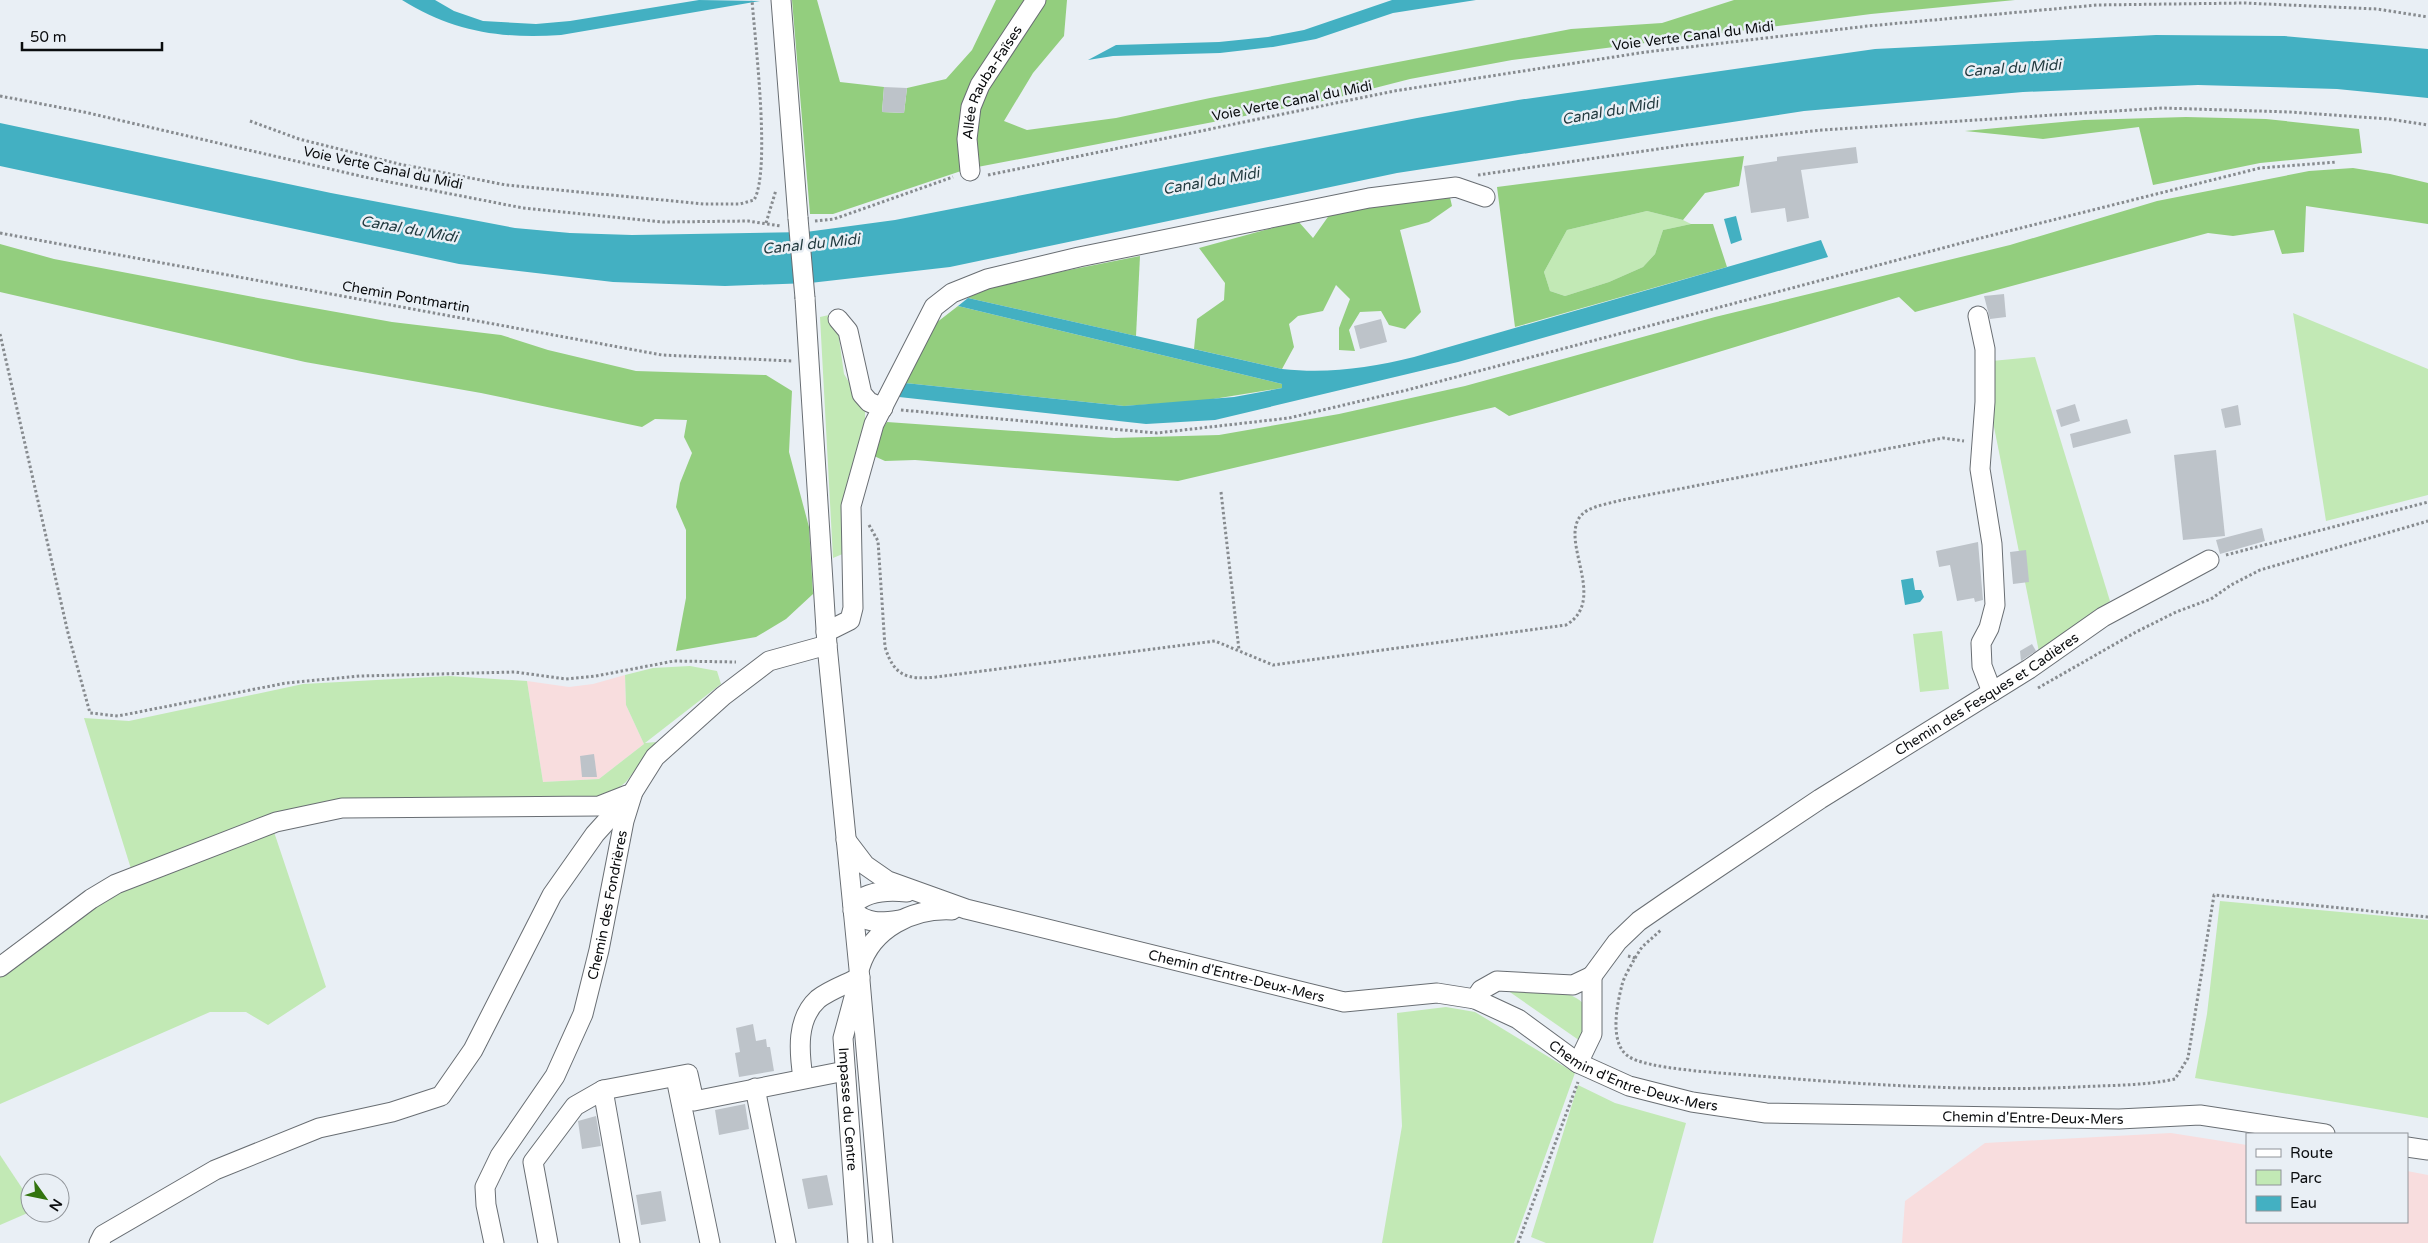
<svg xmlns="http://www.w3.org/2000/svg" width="2428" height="1243" font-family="'Varela Round',sans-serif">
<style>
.industrial{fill:#f8ddde}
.green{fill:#c2e9b5}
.forest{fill:#93ce7e}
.water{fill:#43b0c2}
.building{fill:#bdc3c9}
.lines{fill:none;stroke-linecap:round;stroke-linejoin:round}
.minor-casing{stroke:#696e73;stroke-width:21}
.path{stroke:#878b8f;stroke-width:3;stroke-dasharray:2.5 2.5;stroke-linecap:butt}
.minor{stroke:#fff;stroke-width:19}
.minor-bridge-casing{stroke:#696e73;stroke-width:21;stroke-linecap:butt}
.minor-bridge{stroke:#fff;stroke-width:19}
.labels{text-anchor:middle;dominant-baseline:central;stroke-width:5;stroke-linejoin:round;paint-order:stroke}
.street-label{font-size:14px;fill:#0a0c0e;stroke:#e9eff5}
.water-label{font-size:15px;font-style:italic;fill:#233b40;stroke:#e9eff5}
</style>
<rect width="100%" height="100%" fill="#e9eff5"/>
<g class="industrial">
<path d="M625,675L626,705L644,744L599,779L543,782L527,681L569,687L593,684Z"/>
<path d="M2171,1133L2247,1145V1222H2407V1171L2428,1175V1243H1902L1905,1201L1985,1143Z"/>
</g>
<g class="green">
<path d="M1647,211L1683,220L1691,224L1663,230L1655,254L1643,267L1609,282L1565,296L1550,291L1544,272L1567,230Z"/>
<path d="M2293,313L2428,369V495L2326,521Z"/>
<path d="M829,315L838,331L844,374L865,408V431L845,553L833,558L820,317Z"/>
<path d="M2035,357L2110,601L2039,652L1981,362Z"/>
<path d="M1942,631L1949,689L1920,692L1913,634Z"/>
<path d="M690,666L717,671L721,684L645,743L656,742L626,782L607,797L388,800L132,872L84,718L129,721L303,684L449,676L527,681L543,782L599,779L644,744L626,705L625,675L653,668Z"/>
<path d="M273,829L326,987L268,1025L246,1012H210L0,1104V974L90,908L135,883Z"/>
<path d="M2220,901L2428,920V1118L2195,1078L2207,1014Z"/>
<path d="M1504,988C1529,990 1567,985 1585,1005L1583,1043Z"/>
<path d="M1446,1007L1475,1012L1575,1073L1514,1243H1382L1402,1126L1397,1013Z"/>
<path d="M1578,1085L1615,1103L1686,1123L1653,1243H1546L1531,1237Z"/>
<path d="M0,1155L30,1200V1212L0,1225Z"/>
</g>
<g class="forest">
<path d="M792,0H817L840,82L884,87L882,112L904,113L907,88L946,79L972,50L996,0H1067L1064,36L1033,73L1004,121L1027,130L1116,118L1210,98L1571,29L1662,23L1734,0H2015L1871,14L1512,60L1410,79L1328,100L967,169L833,214H810Z"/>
<path d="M2186,117L2266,119L2359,129L2362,153L2260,163L2153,185L2139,127L2043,139L1965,131L2084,120Z"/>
<path d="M1744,156L1739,186L1705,193L1683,220L1647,211L1567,230L1544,272L1550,291L1565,296L1609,282L1643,267L1655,254L1663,230L1691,224H1713L1727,267L1515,327L1497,187Z"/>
<path d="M2353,168L2390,174L2428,183V224L2306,206L2304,252L2282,254L2274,230L2233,236L2208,233L1915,312L1899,297L1509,416L1495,407L1178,481L915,460L885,461L874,456L873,442L887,422L1114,438L1219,435L1339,414L1465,386L1715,317L2010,245L2157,201L2309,171Z"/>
<path d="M1449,193L1452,206L1429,222L1400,230L1421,312L1405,329L1389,325L1381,311L1360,312L1349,330L1355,351L1339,350V328L1350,299L1336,285L1323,311L1298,316L1289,324L1294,347L1282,369L1194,349L1197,319L1224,300L1225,283L1199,248L1298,221L1313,238L1330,214Z"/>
<path d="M0,244L54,259L258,298L392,322L501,335L548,350L636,371L766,375L792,391L789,452L809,527L813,594L786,619L756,637L676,651L686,598V530L676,507L680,483L692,453L684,437L687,420L655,419L642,427L481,393L305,362L0,292Z"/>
<path d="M1140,256L1136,336L968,298L988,286Z"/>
<path d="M958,306L1282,384V388L1201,401L1124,406L905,383L936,323Z"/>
</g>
<g class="water">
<path d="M402,0H435L454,11L483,21L536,24L570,21L699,0L760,1L561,35C502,39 453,32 402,0Z"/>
<path d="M1392,0H1476L1393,13L1316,39L1273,47L1220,53L1113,56L1088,60L1116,45L1219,42L1268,37L1304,30Z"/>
<path d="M2156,35L2284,36L2428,49V98L2337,89L2198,85L2023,92L1804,111L1397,173L950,267L810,283L725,286L613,282L459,264L0,166V123L331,193L515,228L570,233L632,235L806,232L895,220L1417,118L1518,100L1875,49Z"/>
<path d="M1736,216L1742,240L1731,244L1724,219Z"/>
<path d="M1821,240L1828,257L1458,362L1215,420L1146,424L899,397L905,383L1124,406L1234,397L1282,388V384L958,306L968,298L1282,369C1328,374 1369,368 1414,357Z"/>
<path d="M1913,578L1915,590H1921L1924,597L1920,602L1905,605L1901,580Z"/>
</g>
<g class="building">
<path d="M884,87L907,88L904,113L882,112Z"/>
<path d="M1856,147L1858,163L1801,170L1809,218L1787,222L1785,208L1751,213L1744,166L1777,161V157Z"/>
<path d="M2004,294L2006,317L1990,319L1984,296Z"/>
<path d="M1381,319L1387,342L1360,349L1354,326Z"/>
<path d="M2075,404L2080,421L2061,427L2056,410Z"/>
<path d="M2238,405L2241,425L2225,428L2221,409Z"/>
<path d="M2127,419L2131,433L2073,448L2070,434Z"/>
<path d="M2216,450L2225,536L2183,540L2174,455Z"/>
<path d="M2262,528L2265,541L2220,554L2216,540Z"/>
<path d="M1978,542L1983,600L1975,602L1974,598L1957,601L1950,565L1939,567L1936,551Z"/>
<path d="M2026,550L2029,582L2013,584L2010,552Z"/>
<path d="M2032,644L2036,651L2021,661L2020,651Z"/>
<path d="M594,754L597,777H582L580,756Z"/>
<path d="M753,1024L756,1041L766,1039L767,1047H770L774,1071L739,1077L735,1053L740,1052L736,1028Z"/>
<path d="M745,1104L749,1129L719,1135L715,1110Z"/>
<path d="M596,1116L601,1146L582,1149L578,1121Z"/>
<path d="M827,1175L833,1205L808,1209L802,1179Z"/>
<path d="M661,1191L666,1221L641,1225L636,1195Z"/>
</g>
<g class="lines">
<defs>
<g id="minor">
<path d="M781,0L798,218"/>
<path id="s1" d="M970,171L967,139L971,107L980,85L1036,0"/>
<path d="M805,298L827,645L859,969L883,1243"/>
<path d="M1978,316L1985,349V402L1980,469L1992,544L1995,605L1989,628L1981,643L1982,666L1992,692"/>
<path d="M838,319L848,331L862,394L869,402L883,408"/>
<path d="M826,632L850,620L853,608L851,506L874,424L934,307L952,293L987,279L1079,257L1369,198L1456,187L1485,197"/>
<path id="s2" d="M846,840L865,865L888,881L966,909L1344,1002L1437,993L1475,999L1518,1019L1578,1063L1629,1086L1692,1102L1766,1113L2119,1119L2200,1115L2325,1134"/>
<path d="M853,905C866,891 889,890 907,892"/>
<path d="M853,911C867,924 881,923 899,920"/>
<path d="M0,967L91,899L116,884L276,822L342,808L599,806L627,795"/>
<path d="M860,967C872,928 913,908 952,910"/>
<path id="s3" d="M1592,976L1617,942L1639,921L1668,901L1820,799L2029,669L2103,617L2209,560"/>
<path id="s4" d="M856,990L843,1038L858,1243"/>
<path d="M1475,999L1481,990L1497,981L1573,985L1592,976V1034L1578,1063"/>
<path d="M803,1078C799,1051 796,1019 818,999C829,990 847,984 860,977"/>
<path d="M677,1083L710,1243"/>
<path d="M755,1088L786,1243"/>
<path d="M603,1090L630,1243"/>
<path d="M2407,1147L2428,1150"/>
<path d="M99,1243L103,1235L215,1170L319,1128L392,1112L441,1096L473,1050L552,895L595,834L633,792"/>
<path id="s5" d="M494,1243L486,1205L485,1187L500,1156L555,1076L583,1014L599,950L624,821L633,792L655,757L723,696L769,661L827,645"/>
<path d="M548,1243L533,1162L575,1106L603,1090L688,1074L694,1101L845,1071"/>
</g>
</defs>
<use href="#minor" class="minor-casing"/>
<g class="path">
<path d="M0,96L84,112L369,178L523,208L663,222L748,221L781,226"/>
<path d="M250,121L299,139L399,164L506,185L704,204H740L754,200C771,171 755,40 752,0"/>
<path d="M988,175L1394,91L1646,52L1868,26L2097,5L2244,3L2377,9L2428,17"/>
<path d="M1478,175L1686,145L1822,130L2162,108L2290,112L2389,119L2428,125"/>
<path d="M815,221L834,219L953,177"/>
<path d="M766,223L776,190"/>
<path d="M0,233L662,355L792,361"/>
<path d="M0,334L68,633L90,713L118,716L286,683L360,676L515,672L566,679L596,676L674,661L736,662"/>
<path d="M901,410L1157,433L1289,418L1407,390L1973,240L2260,168L2337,162"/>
<path d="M1221,492L1239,650"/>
<path d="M869,525L878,541L885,647C894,676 907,680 936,677L1215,641L1273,665L1566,625C1612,598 1550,531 1588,510C1598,505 1611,503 1622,500L1943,438L1964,441"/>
<path d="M2226,555L2428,502"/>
<path d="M2038,688L2136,632L2176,612L2211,599L2231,585L2260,570L2428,521"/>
<path d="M1628,956L1635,958C1631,966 1624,976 1622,985C1617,1004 1609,1043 1628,1056C1645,1069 1722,1073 1746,1075C1856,1084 1968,1092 2078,1087C2110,1085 2143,1086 2175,1079L2188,1058L2214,895L2428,917"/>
<path d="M1635,958L1642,947L1661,930"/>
<path d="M1518,1243L1578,1082"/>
</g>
<use href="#minor" class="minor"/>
<defs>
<path id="minor-bridge" d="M798,218L805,298"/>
</defs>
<use href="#minor-bridge" class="minor-bridge-casing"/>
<use href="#minor-bridge" class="minor-bridge"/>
</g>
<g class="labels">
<g class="street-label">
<text transform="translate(1693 36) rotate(-7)">Voie Verte Canal du Midi</text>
<text stroke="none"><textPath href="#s1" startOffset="95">Allée Rauba-Faïses</textPath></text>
<text transform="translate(1292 101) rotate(-11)">Voie Verte Canal du Midi</text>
<text transform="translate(383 168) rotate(12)">Voie Verte Canal du Midi</text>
<text transform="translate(406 297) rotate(10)">Chemin Pontmartin</text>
<text stroke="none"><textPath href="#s3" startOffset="488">Chemin des Fesques et Cadières</textPath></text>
<text stroke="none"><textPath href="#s5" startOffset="368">Chemin des Fondrières</textPath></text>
<text stroke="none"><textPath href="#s2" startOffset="421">Chemin d'Entre-Deux-Mers</textPath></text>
<text stroke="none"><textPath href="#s2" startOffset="842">Chemin d'Entre-Deux-Mers</textPath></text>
<text stroke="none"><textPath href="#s4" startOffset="121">Impasse du Centre</textPath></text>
<text stroke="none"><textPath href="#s2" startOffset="1248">Chemin d'Entre-Deux-Mers</textPath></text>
</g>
<g class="water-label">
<text transform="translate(2012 68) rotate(-4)">Canal du Midi</text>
<text transform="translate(1610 111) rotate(-10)">Canal du Midi</text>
<text transform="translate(1211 181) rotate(-10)">Canal du Midi</text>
<text transform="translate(409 229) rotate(10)">Canal du Midi</text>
<text transform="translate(811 244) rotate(-6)">Canal du Midi</text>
</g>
</g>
<rect x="2246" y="1133" width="162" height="90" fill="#e9eff5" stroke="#909499"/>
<rect x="2256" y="1149" width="25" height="8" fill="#ffffff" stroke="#909499"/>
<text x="2290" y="1158" font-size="15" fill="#0a0c0e">Route</text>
<rect x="2256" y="1170" width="25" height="15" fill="#c2e9b5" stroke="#909499"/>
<text x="2290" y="1183" font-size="15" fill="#0a0c0e">Parc</text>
<rect x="2256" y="1196" width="25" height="15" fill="#43b0c2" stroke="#909499"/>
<text x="2290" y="1208" font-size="15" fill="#0a0c0e">Eau</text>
<g transform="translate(45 1198) rotate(123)"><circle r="24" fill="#e9eff5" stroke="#909499"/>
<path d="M0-4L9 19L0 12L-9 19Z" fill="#33740f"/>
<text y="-8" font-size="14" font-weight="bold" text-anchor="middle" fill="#0a0c0e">N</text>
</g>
<path d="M22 42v8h140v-8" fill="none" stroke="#0a0c0e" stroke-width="2.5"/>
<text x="30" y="42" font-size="15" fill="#0a0c0e" stroke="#e9eff5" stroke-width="4" paint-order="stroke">50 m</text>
</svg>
